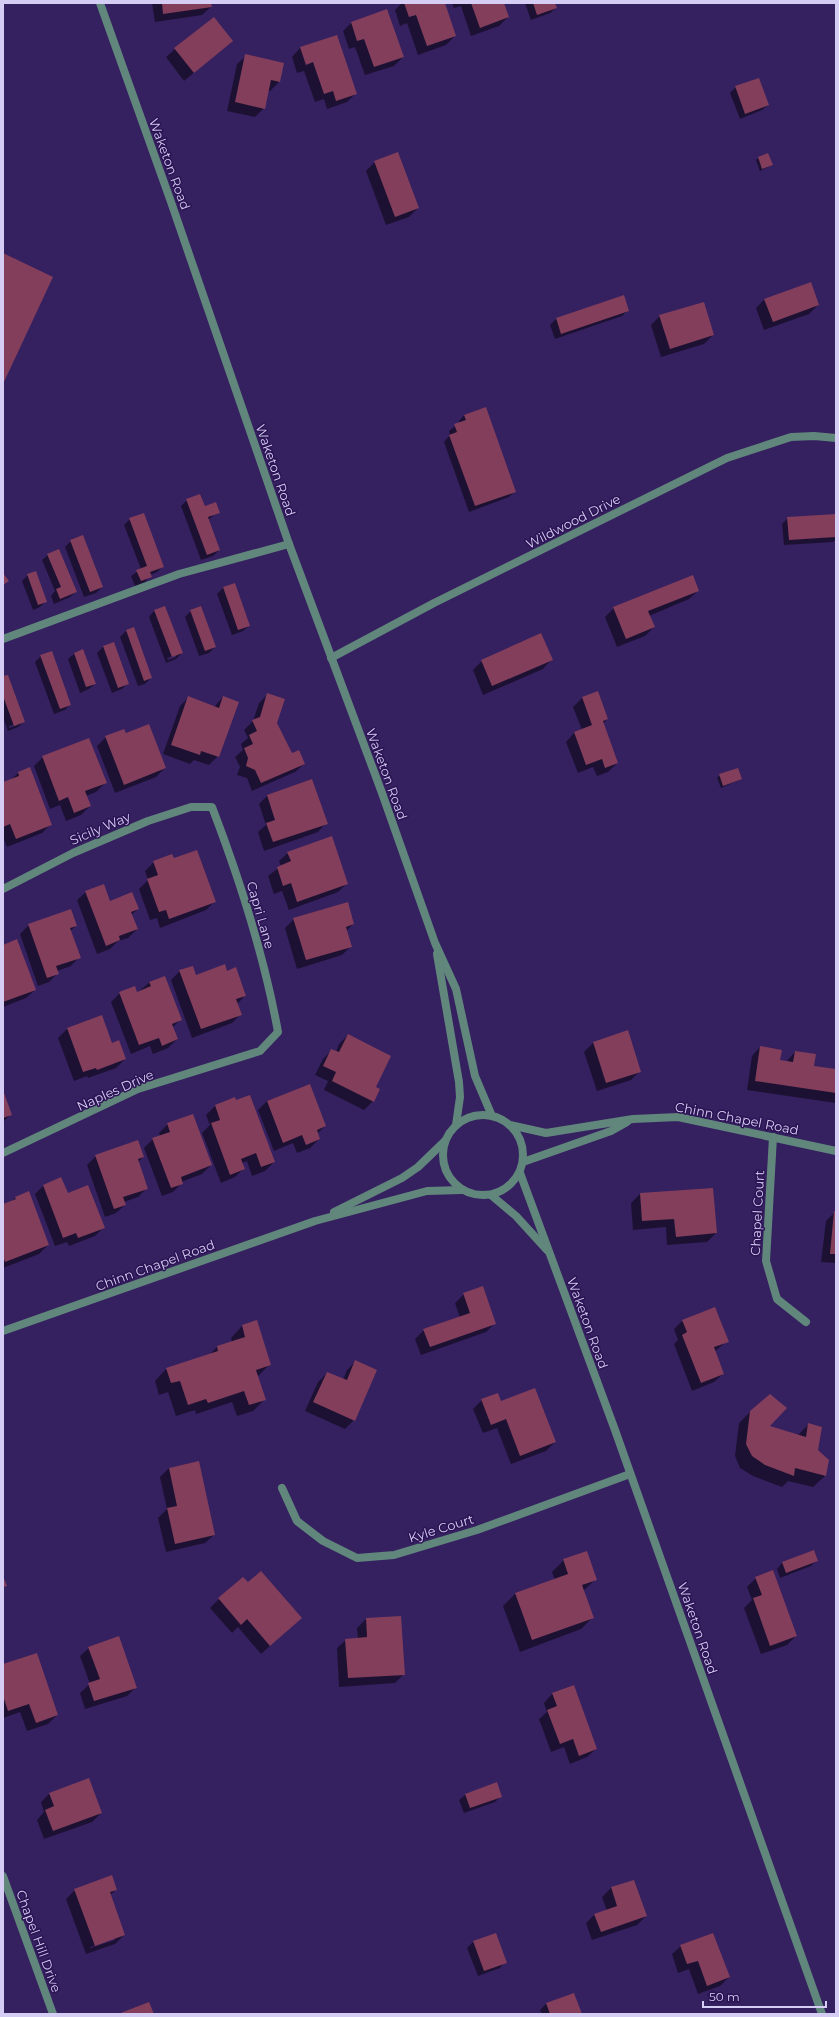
<svg xmlns="http://www.w3.org/2000/svg" width="839" height="2017" font-family="Montserrat,sans-serif">
<style>
.shadow{fill:#0007;fill-rule:evenodd}
.building{fill:#823e5b}
.lines{fill:none;stroke-linecap:round;stroke-linejoin:round}
.minor{stroke:#61867c;stroke-width:8}
.tertiary{stroke:#61867c;stroke-width:8}
.labels{text-anchor:middle;dominant-baseline:central;stroke-width:3;stroke-linejoin:round;paint-order:stroke}
.street-label{font-size:13px;fill:#d5cdf4;stroke:#2c1454}
</style>
<rect width="100%" height="100%" fill="#352060"/>
<g class="shadow">
<path d="M152,3H210L211,7L202,15L155,22Z"/>
<path d="M402,3H444L455,36L446,45L418,55L407,23L400,26L395,10Z"/>
<path d="M452,3H503L508,17L499,26L471,36L461,6L454,8Z"/>
<path d="M525,3H556L555,4L556,8L550,13L531,20Z"/>
<path d="M351,23L403,57L394,66L365,75L355,47L349,49L343,31Z"/>
<path d="M232,41L184,81L166,57L175,49Z"/>
<path d="M300,48L356,93L347,102L327,109L324,99L315,102L304,71L297,73L292,57Z"/>
<path d="M246,56L283,64L279,82L270,91L268,90L264,108L255,117L227,111L237,64Z"/>
<path d="M736,87L768,105L762,110L740,119L730,93Z"/>
<path d="M758,158L772,165L760,171L756,160Z"/>
<path d="M375,162L418,208L409,217L386,225L366,171Z"/>
<path d="M623,296L628,310L622,316L555,339L550,325L556,319Z"/>
<path d="M765,299L818,305L809,314L764,330L756,308Z"/>
<path d="M660,316L713,335L704,344L661,357L651,325Z"/>
<path d="M464,415L515,491L509,497L469,512L444,442L450,435L449,431L459,423V421Z"/>
<path d="M187,500L218,512L208,520L219,550L213,556L201,560L181,506Z"/>
<path d="M836,515V539L833,542L784,545L782,524L788,518Z"/>
<path d="M130,519L163,566L157,572L150,575L145,582L135,586L131,576L141,569L124,525Z"/>
<path d="M71,541L102,587L96,593L84,597L65,547Z"/>
<path d="M48,555L76,592L70,597L54,604L51,596L55,591L42,560Z"/>
<path d="M28,575L46,601L40,607L33,610L22,581Z"/>
<path d="M234,584L249,626L243,631L232,635L217,594L223,588Z"/>
<path d="M698,591L689,599L649,616L654,627L645,636L617,647L605,617L614,608Z"/>
<path d="M164,607L182,653L176,659L166,663L149,617L154,611ZM176,655V657L168,660L167,658Z"/>
<path d="M191,611L215,647L209,653L199,656L185,617Z"/>
<path d="M133,629L151,678L145,684L138,686L120,637L126,631Z"/>
<path d="M113,643L128,683L122,689L112,693L97,653L103,647Z"/>
<path d="M83,650L95,684L89,689L80,693L68,659L74,654Z"/>
<path d="M41,656L70,704L65,710L54,714L35,662Z"/>
<path d="M551,660L543,669L483,695L473,670L482,661Z"/>
<path d="M3,677L24,721L18,727L8,731L3,717ZM18,723V725L9,728V726Z"/>
<path d="M597,692L607,719L603,724L617,763L608,772L597,776L593,767L578,773L566,742L574,733L582,730L573,707L582,698Z"/>
<path d="M268,694L276,723L292,754L304,764L295,772L252,791L247,778L237,775L240,767L235,757L243,750L241,744L248,738L244,730L253,721L259,703Z"/>
<path d="M223,697L218,756L209,765L194,760L190,764L163,754L180,706L188,698L214,707Z"/>
<path d="M125,734L165,768L156,777L115,793L97,746L106,737Z"/>
<path d="M43,757L105,783L96,792L86,796L90,806L81,815L66,821L60,805L50,809L34,766Z"/>
<path d="M30,769L51,824L42,833L7,847L3,837V783L11,780L18,773Z"/>
<path d="M720,775L741,779L721,788L717,778Z"/>
<path d="M267,796L326,823L318,832L264,851L258,832L266,825L259,804Z"/>
<path d="M288,853L347,883L338,892L289,910L282,891L274,894L268,876L281,866L279,861Z"/>
<path d="M173,860L215,901L206,910L160,928L157,918L150,920L139,889L148,880L145,871L154,862Z"/>
<path d="M86,892L109,902L138,909L131,915L137,929L128,938L118,941L110,949L97,954L77,900Z"/>
<path d="M294,919L353,924L346,931L351,946L342,955L297,969L285,928Z"/>
<path d="M29,925L76,926L70,931L79,957L71,966L57,971L58,973L49,982L38,986L20,934Z"/>
<path d="M3,946L35,990L26,998L3,1007Z"/>
<path d="M180,971L195,976L227,972L245,996L237,1004L241,1014L232,1023L192,1038L171,980Z"/>
<path d="M150,982L180,1020L172,1028L177,1039L168,1048L153,1054L150,1046L131,1054L111,1002L120,993H137Z"/>
<path d="M101,1017L111,1044L125,1059L116,1068L88,1078L87,1076L74,1081L58,1038L67,1029Z"/>
<path d="M627,1032L640,1071L631,1080L597,1091L584,1052L593,1043Z"/>
<path d="M348,1035L374,1088L373,1101L364,1110L324,1090L328,1081L315,1075L323,1059L332,1050L336,1052L339,1044Z"/>
<path d="M760,1047L779,1061L786,1062L795,1052L813,1067L836,1070V1103L747,1090L752,1056Z"/>
<path d="M309,1085L325,1126L317,1134L319,1139L310,1148L297,1153L293,1143L274,1151L258,1110L267,1101Z"/>
<path d="M3,1092L11,1114L3,1122Z"/>
<path d="M234,1099L274,1162L265,1171L252,1176L247,1161L242,1163L244,1168L235,1177L221,1183L202,1133L210,1125L206,1115L215,1106Z"/>
<path d="M168,1124L211,1165L202,1174L181,1182L182,1183L173,1192L162,1196L144,1148L153,1139L160,1136L159,1133Z"/>
<path d="M96,1156L143,1157L138,1162L147,1188L138,1197L124,1202L125,1205L116,1213L105,1217L87,1165Z"/>
<path d="M43,1186L67,1194L104,1227L95,1236L69,1246L67,1242L55,1246L35,1194Z"/>
<path d="M712,1189L716,1233L707,1242L667,1245L666,1227L633,1230L631,1203L640,1194Z"/>
<path d="M15,1198L48,1245L39,1254L3,1268V1205L11,1202Z"/>
<path d="M835,1212L836,1263L821,1262L826,1221Z"/>
<path d="M464,1294L495,1323L486,1332L421,1355L415,1339L424,1330L460,1318L455,1303Z"/>
<path d="M683,1320L727,1341L714,1352L723,1374L714,1382L692,1391L674,1344L678,1340L674,1329Z"/>
<path d="M242,1326L270,1364L257,1377L265,1399L253,1411L237,1416L232,1402L196,1414L195,1410L176,1416L168,1392L159,1395L155,1381L166,1369L209,1355L217,1347L232,1342L231,1338Z"/>
<path d="M356,1361L354,1420L345,1429L305,1411L318,1382L327,1373L343,1380L347,1370Z"/>
<path d="M482,1400L555,1442L546,1451L511,1464L497,1428L483,1433L473,1409Z"/>
<path d="M751,1411L768,1427L798,1435L809,1424L825,1476L813,1487L788,1481L782,1487L753,1476L740,1468L735,1456L739,1423Z"/>
<path d="M169,1468L214,1535L205,1543L166,1552L158,1518L167,1509L160,1477Z"/>
<path d="M564,1560L596,1579L583,1591L593,1617L581,1629L520,1652L503,1606L515,1594L555,1580L552,1572Z"/>
<path d="M817,1560L811,1566L780,1578L777,1569L782,1563Z"/>
<path d="M756,1578L796,1636L787,1645L761,1654L744,1608L752,1600L747,1587Z"/>
<path d="M219,1599L292,1626L261,1654L238,1627L232,1633L210,1608Z"/>
<path d="M366,1619L404,1674L395,1683L339,1687L337,1648L346,1640L358,1639L357,1628Z"/>
<path d="M89,1648L136,1687L127,1696L85,1709L80,1693L90,1684L80,1656Z"/>
<path d="M3,1665L57,1715L48,1724L27,1731L20,1712L3,1718Z"/>
<path d="M574,1686L596,1749L587,1757L570,1764L564,1747L551,1752L539,1719L547,1712L544,1703L552,1694Z"/>
<path d="M50,1793L101,1813L92,1822L44,1839L37,1820L44,1812L41,1802Z"/>
<path d="M465,1795L501,1796L495,1802L464,1813L459,1800Z"/>
<path d="M634,1881L646,1916L637,1925L592,1940L586,1923L595,1914L607,1911L602,1897L611,1888Z"/>
<path d="M75,1890H116L110,1895L124,1935L115,1944L86,1954L66,1899ZM115,1938V1940L90,1948V1947Z"/>
<path d="M495,1934L505,1962L500,1968L478,1976L467,1948L473,1942Z"/>
<path d="M681,1946L729,1977L720,1986L698,1994L689,1969L678,1973L672,1954Z"/>
<path d="M574,1994L581,2014H542L540,2010L546,2004Z"/>
</g>
<g class="building">
<path d="M162,3H211L212,7L163,14Z"/>
<path d="M404,3H445L456,36L427,46L416,15L409,17Z"/>
<path d="M471,3H504L509,17L480,28Z"/>
<path d="M533,3H555L557,8L537,15Z"/>
<path d="M387,9L404,57L374,67L364,39L357,41L351,22Z"/>
<path d="M214,17L233,41L194,73L174,48Z"/>
<path d="M337,35L357,94L336,101L333,91L324,94L313,62L306,65L300,47Z"/>
<path d="M245,54L284,63L280,82L271,80L265,109L235,102Z"/>
<path d="M759,78L769,105L745,114L735,86Z"/>
<path d="M398,152L419,208L395,217L374,161Z"/>
<path d="M768,153L773,165L762,169L758,157Z"/>
<path d="M3,253L53,277L3,384Z"/>
<path d="M811,282L819,305L773,322L764,299Z"/>
<path d="M624,295L629,311L561,334L556,318Z"/>
<path d="M704,302L714,335L670,349L659,315Z"/>
<path d="M486,407L516,492L475,506L449,435L457,432L454,424L466,420L464,415Z"/>
<path d="M200,494L205,506L216,502L220,513L208,517L220,550L207,555L186,499Z"/>
<path d="M144,513L164,567L150,572L152,577L141,581L136,570L147,566L129,518Z"/>
<path d="M836,514V537L789,540L787,517Z"/>
<path d="M83,535L103,587L90,592L70,540Z"/>
<path d="M59,549L77,592L60,599L56,589L61,587L47,554Z"/>
<path d="M36,571L47,602L38,605L27,574Z"/>
<path d="M3,573L9,581L3,585Z"/>
<path d="M693,575L699,591L648,611L655,627L626,639L613,607Z"/>
<path d="M235,583L250,626L238,630L223,587Z"/>
<path d="M165,606L183,653L172,657L154,610Z"/>
<path d="M201,606L216,647L205,651L190,610Z"/>
<path d="M134,627L152,678L144,681L126,630Z"/>
<path d="M541,633L553,660L492,686L481,660Z"/>
<path d="M114,642L129,684L118,688L103,646Z"/>
<path d="M83,649L96,684L86,687L74,653Z"/>
<path d="M52,651L71,705L60,709L40,655Z"/>
<path d="M8,675L25,722L14,726L3,696V676Z"/>
<path d="M598,691L608,719L603,721L618,763L605,768L602,759L586,765L574,732L592,725L582,697Z"/>
<path d="M267,693L285,699L277,723L292,753L299,750L305,764L261,783L255,770L246,766L248,758L244,748L253,744L249,735L257,731L252,720L260,717Z"/>
<path d="M188,696L219,708L223,696L239,702L219,757L201,751L200,755L171,745Z"/>
<path d="M149,724L166,768L124,785L105,736L124,729L126,733Z"/>
<path d="M89,738L107,783L85,791L91,806L74,813L68,797L59,801L42,756Z"/>
<path d="M30,767L52,825L16,839L10,824L3,827V782L19,776L18,772Z"/>
<path d="M738,768L742,779L723,786L719,774Z"/>
<path d="M312,779L328,824L273,842L266,823L275,820L267,795Z"/>
<path d="M332,836L348,884L297,902L291,883L283,886L277,867L291,861L287,852Z"/>
<path d="M197,850L216,902L169,919L166,910L159,912L147,879L158,875L153,861L172,854L174,858Z"/>
<path d="M104,884L110,901L132,892L139,909L131,912L138,929L119,936L120,940L106,946L85,891Z"/>
<path d="M348,902L354,924L346,927L352,947L306,960L293,918Z"/>
<path d="M71,909L77,926L70,928L81,958L56,966L59,974L47,978L28,924Z"/>
<path d="M17,939L36,990L3,1002V945Z"/>
<path d="M225,964L227,971L236,967L246,996L236,999L242,1015L201,1029L179,970L193,966L196,975Z"/>
<path d="M165,976L182,1020L172,1024L178,1039L162,1046L159,1038L139,1045L119,992L135,986L137,992L151,986L149,982Z"/>
<path d="M102,1015L112,1043L119,1040L126,1059L97,1070L96,1068L83,1072L67,1028Z"/>
<path d="M628,1030L641,1072L606,1083L593,1042Z"/>
<path d="M348,1034L391,1056L376,1087L380,1089L374,1102L332,1081L336,1072L323,1066L331,1049L339,1052Z"/>
<path d="M760,1046L782,1050L780,1060L793,1062L795,1051L816,1054L814,1066L836,1069V1093L755,1081Z"/>
<path d="M310,1084L326,1126L317,1130L320,1139L306,1145L302,1135L283,1143L267,1101Z"/>
<path d="M3,1090L12,1115L3,1118Z"/>
<path d="M250,1095L275,1162L261,1167L256,1153L241,1159L245,1169L230,1175L211,1123L220,1120L215,1105L235,1097L236,1100Z"/>
<path d="M193,1114L212,1165L181,1177L183,1184L171,1188L152,1138L170,1132L167,1123Z"/>
<path d="M138,1140L144,1157L138,1159L148,1189L123,1197L126,1205L114,1209L95,1155Z"/>
<path d="M61,1177L68,1193L88,1185L105,1228L78,1238L76,1233L63,1238L43,1185Z"/>
<path d="M713,1188L717,1233L676,1237L674,1219L642,1221L640,1193Z"/>
<path d="M29,1191L49,1245L5,1262L3,1256V1204L16,1199L15,1197Z"/>
<path d="M834,1211H836V1254H830Z"/>
<path d="M483,1286L496,1324L430,1347L423,1329L470,1313L463,1293Z"/>
<path d="M715,1307L729,1342L714,1347L724,1374L701,1383L682,1335L687,1332L682,1320Z"/>
<path d="M257,1320L271,1365L256,1370L266,1400L249,1405L244,1391L208,1403L206,1399L188,1405L180,1381L171,1383L166,1368L218,1351L217,1346L245,1337L242,1325Z"/>
<path d="M355,1360L377,1370L355,1421L313,1402L327,1372L347,1380Z"/>
<path d="M535,1388L556,1442L520,1456L506,1419L491,1425L481,1399L498,1393L501,1401Z"/>
<path d="M770,1394L787,1408L770,1426L806,1437L808,1423L822,1427L818,1450L829,1460L826,1476L795,1468L794,1476L765,1465L752,1456L746,1444L750,1411Z"/>
<path d="M199,1461L215,1535L175,1544L167,1508L177,1506L169,1468Z"/>
<path d="M814,1550L818,1561L786,1573L782,1562Z"/>
<path d="M587,1551L597,1580L582,1585L594,1618L532,1640L515,1593L568,1574L563,1559Z"/>
<path d="M773,1570L797,1636L770,1646L753,1598L762,1595L755,1577Z"/>
<path d="M261,1571L302,1618L270,1646L247,1619L241,1625L218,1598L243,1577L248,1582Z"/>
<path d="M3,1576L7,1586L3,1587Z"/>
<path d="M401,1616L405,1675L348,1678L345,1639L367,1637L366,1618Z"/>
<path d="M119,1636L137,1688L94,1701L88,1683L100,1679L88,1647Z"/>
<path d="M37,1653L58,1715L36,1723L29,1704L8,1711L3,1696V1664Z"/>
<path d="M574,1685L597,1749L579,1756L573,1739L560,1744L547,1710L557,1706L552,1693Z"/>
<path d="M89,1778L102,1813L53,1831L45,1810L54,1806L49,1793Z"/>
<path d="M497,1782L502,1797L470,1808L465,1794Z"/>
<path d="M112,1875L117,1890L110,1892L125,1935L95,1946L74,1889Z"/>
<path d="M634,1880L647,1916L601,1932L594,1914L617,1906L611,1887Z"/>
<path d="M496,1933L507,1963L484,1971L473,1941Z"/>
<path d="M713,1933L730,1977L707,1986L698,1961L687,1964L680,1945Z"/>
<path d="M574,1993L582,2014H550L546,2003Z"/>
<path d="M149,2002L154,2014H118Z"/>
</g>
<g class="lines">
<g class="minor">
<path d="M3,639L179,574L289,544"/>
<path d="M331,658L434,603L727,458L791,437L814,436L836,438"/>
<path d="M3,889L73,853L148,821L191,807H212C240,880 264,955 278,1032L260,1051L138,1089L3,1153"/>
<path d="M510,1125L546,1133L633,1119L678,1117L836,1151"/>
<path d="M773,1137L766,1261L777,1299L806,1322"/>
<path d="M523,1162L611,1131L627,1122"/>
<path d="M282,1488L297,1521L323,1541L357,1558L394,1555L477,1530L630,1474"/>
<path d="M3,1876L53,2014"/>
</g>
<g class="tertiary">
<path d="M100,3L171,202L289,544L382,793L435,943L456,989L475,1076L492,1116"/>
<path d="M437,954L459,1082L460,1097L456,1125"/>
<circle cx="483" cy="1155" r="40"/>
<path d="M520,1173L615,1430L822,2014"/>
<path d="M491,1195L516,1216L547,1250"/>
<path d="M334,1212L402,1178L418,1167L445,1141"/>
<path d="M3,1331L315,1221L427,1191L462,1190"/>
</g>
</g>
<g class="labels">
<g class="street-label">
<text transform="translate(170 164) rotate(70)">Waketon Road</text>
<text transform="translate(276 470) rotate(71)">Waketon Road</text>
<text transform="translate(573 521) rotate(-27)">Wildwood Drive</text>
<text transform="translate(387 774) rotate(70)">Waketon Road</text>
<text transform="translate(100 828) rotate(-23)">Sicily Way</text>
<text transform="translate(261 915) rotate(74)">Capri Lane</text>
<text transform="translate(115 1090) rotate(-24)">Naples Drive</text>
<text transform="translate(737 1118) rotate(11)">Chinn Chapel Road</text>
<text transform="translate(757 1213) rotate(-87)">Chapel Court</text>
<text transform="translate(155 1265) rotate(-20)">Chinn Chapel Road</text>
<text transform="translate(588 1323) rotate(70)">Waketon Road</text>
<text transform="translate(441 1528) rotate(-17)">Kyle Court</text>
<text transform="translate(698 1628) rotate(71)">Waketon Road</text>
<text transform="translate(39 1941) rotate(70)">Chapel Hill Drive</text>
</g>
</g>
<rect width="839" height="2017" fill="none" stroke="#d5cdf4" stroke-width="8"/>
<path d="M703 2001v6h123v-6" fill="none" stroke="#d5cdf4" stroke-width="2"/>
<text x="709" y="2001" font-size="12" fill="#d5cdf4" stroke="#2c1454" stroke-width="3" paint-order="stroke">50 m</text>
</svg>
